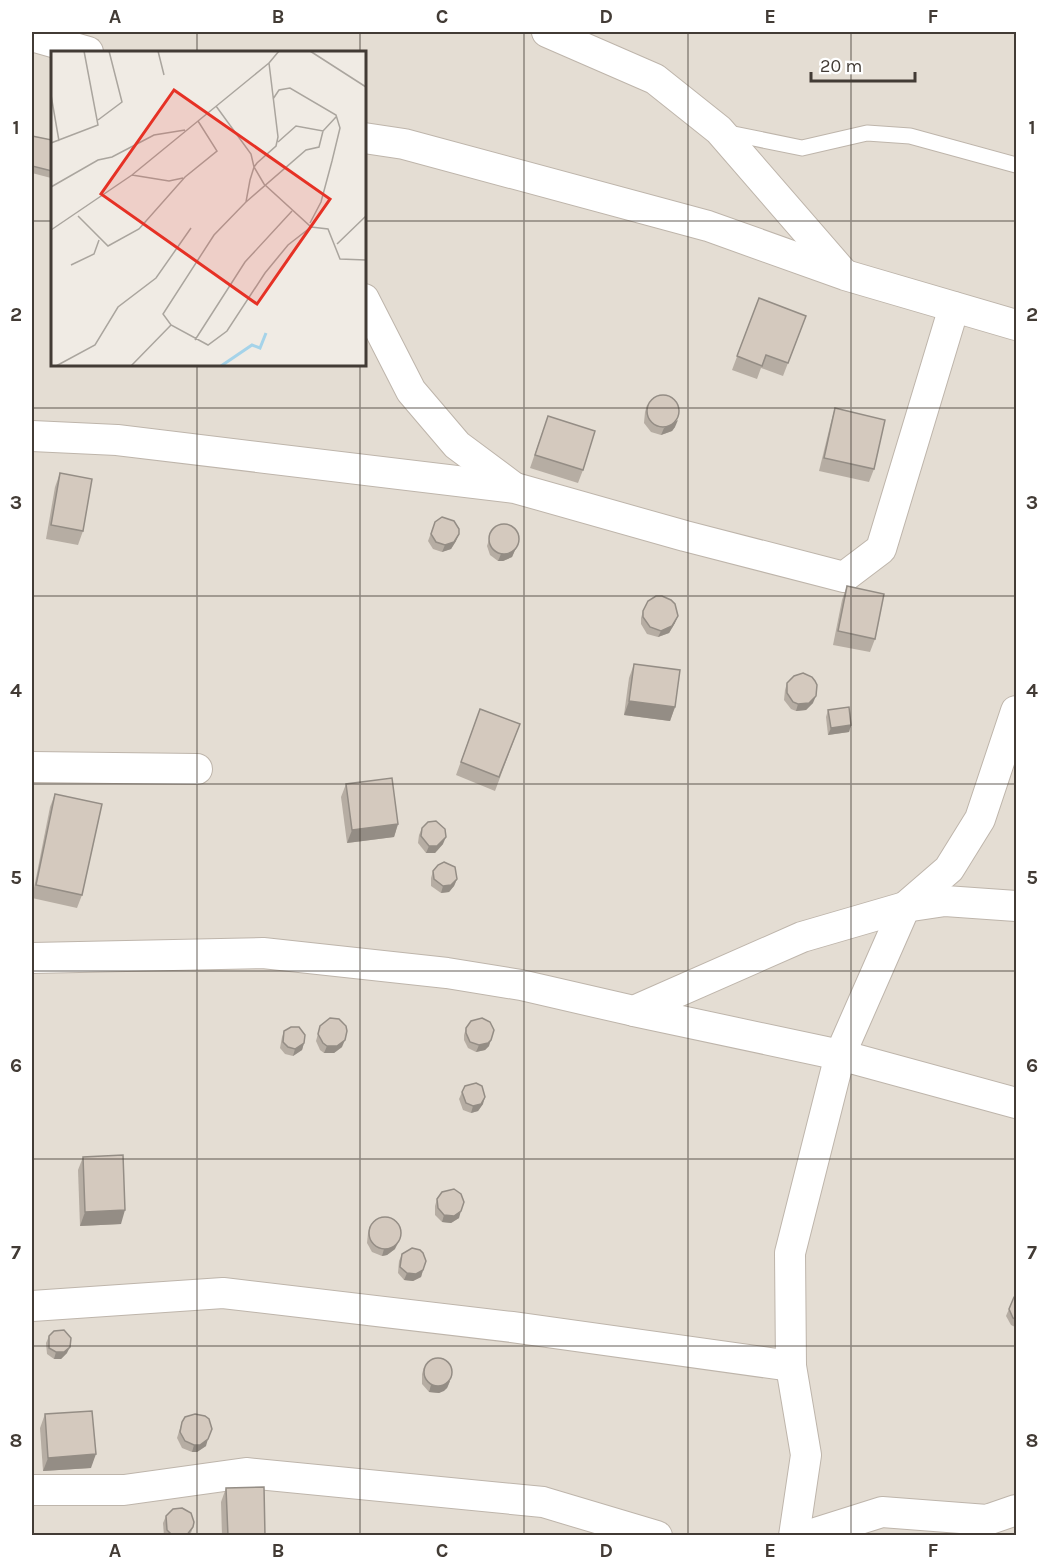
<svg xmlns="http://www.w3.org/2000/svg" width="1048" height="1567" font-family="Karla,sans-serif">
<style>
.residential{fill:#e4ddd3;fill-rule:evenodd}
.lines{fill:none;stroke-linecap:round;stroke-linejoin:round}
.lane-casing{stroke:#beb5ab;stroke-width:17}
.street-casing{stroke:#beb5ab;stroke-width:32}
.lane{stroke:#fff;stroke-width:15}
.street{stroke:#fff;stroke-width:30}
.wall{fill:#b6ada3}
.shaded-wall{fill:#948d85}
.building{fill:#d4c9be;stroke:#948d85;stroke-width:1.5}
.grid{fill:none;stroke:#423b35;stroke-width:1.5;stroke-opacity:0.55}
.inset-river{fill:none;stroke:#a5d3e9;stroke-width:3}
.inset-road{fill:none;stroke:#aaa59e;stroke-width:1.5}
.view{fill:#e63125;fill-opacity:0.15;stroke:#e63125;stroke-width:3}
.inset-edge{fill:none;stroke:#423b35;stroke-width:3}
.neatline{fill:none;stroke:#423b35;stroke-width:2}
.grid-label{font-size:20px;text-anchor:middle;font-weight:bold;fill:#423b35}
</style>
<rect width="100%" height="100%" fill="#f0ebe4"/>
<path class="residential" d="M32,32H1016V1535H32ZM52,52H364V364H52Z"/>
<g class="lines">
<defs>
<path id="lane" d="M724,132L802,148L867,133L910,136L1016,165"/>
<g id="street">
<path d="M547,32L655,79L719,130L843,273"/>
<path d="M32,36L88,52"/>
<path d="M364,138L404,144L708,226L845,275L1016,325"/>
<path d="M364,299L411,391L457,445L512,486"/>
<path d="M32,436L117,440L515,488L685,536L844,577L881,549L954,307"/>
<path d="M32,767L197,769"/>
<path d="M32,958L263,953L447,973L521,985L634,1011L802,937L905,907L945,901L1016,906"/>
<path d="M634,1011L840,1055L1016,1103"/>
<path d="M32,1306L223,1293L512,1327L791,1366"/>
<path d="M32,1490H124L246,1473L543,1502L657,1536"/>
<path d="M794,1536L806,1455L791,1366L790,1253L840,1055L905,907L949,869L980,819L1016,711"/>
<path d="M806,1536L882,1512L987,1520L1016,1510"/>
</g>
</defs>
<use href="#lane" class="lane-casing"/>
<use href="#street" class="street-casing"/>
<use href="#lane" class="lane"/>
<use href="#street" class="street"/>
</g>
<g class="wall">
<path d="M32,136L52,140V174L51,178L32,173Z"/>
<path d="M759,298L806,316L783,376L761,368L757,379L732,370Z"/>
<path d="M647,405L675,427L672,431L661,435L651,432L644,423L645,412Z"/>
<path d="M835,408L874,469L869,482L819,471L831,422Z"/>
<path d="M548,416L583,470L578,483L530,468Z"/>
<path d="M60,473L83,531L78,545L46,539L55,487Z"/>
<path d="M435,522L456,541L451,549L442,552L433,549L428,541Z"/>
<path d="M492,530L519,541L512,557L503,561H498L490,555L487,546Z"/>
<path d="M847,586L875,639L870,652L833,645L842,600Z"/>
<path d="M643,611L675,623L669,633L658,637L647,634L641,624V618Z"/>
<path d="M634,664L675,707L670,721L624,715L629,678Z"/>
<path d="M787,683L813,703L806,710L796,711L791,709L784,700L785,690Z"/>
<path d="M480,709L520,724L495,791L456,775Z"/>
<path d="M828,710L851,725L849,732L828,735L826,717Z"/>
<path d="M346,784L398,824L394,837L347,843L341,797Z"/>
<path d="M55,794L82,895L77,908L32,898L50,807Z"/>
<path d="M422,828L443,844L435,853H426L418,843L419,835Z"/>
<path d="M433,871L457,879L454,886L449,892L441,893L431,886V878Z"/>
<path d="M320,1026L342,1047L334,1053H324L320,1050L316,1041Z"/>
<path d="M466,1028L489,1046L485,1050L476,1052L468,1048L464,1040V1035Z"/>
<path d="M284,1031L304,1043L302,1050L293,1056L285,1054L280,1048L282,1037Z"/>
<path d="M462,1092L483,1104L478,1111L471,1113L463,1110L459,1099Z"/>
<path d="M83,1157L121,1224L80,1226L78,1170Z"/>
<path d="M437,1199L459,1218L451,1223L442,1222L435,1215V1206Z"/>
<path d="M370,1226L395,1249L387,1255L382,1256L372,1252L367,1243L368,1233Z"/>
<path d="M402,1254L426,1261L421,1277L413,1281L404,1280L398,1273L399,1261Z"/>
<path d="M1017,1296V1328L1011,1325L1006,1316L1014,1297Z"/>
<path d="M49,1336L67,1353L61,1359H54L47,1354L46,1343Z"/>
<path d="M424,1367L450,1381L447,1388L439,1393L429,1392L422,1384V1374Z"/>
<path d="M45,1414L91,1468L43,1471L40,1428Z"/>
<path d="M182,1422L206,1446L197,1452H192L182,1448L177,1438Z"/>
<path d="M226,1488L265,1536H222L221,1502Z"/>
<path d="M166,1516L193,1527L190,1536H164L163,1523Z"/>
</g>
<g class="shaded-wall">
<path d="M678,420L675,427L672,431L661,435L664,428Z"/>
<path d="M459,534L456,541L451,549L442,552L445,545Z"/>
<path d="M519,541L512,557L503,561H498L501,554Z"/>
<path d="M678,616L675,623L669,633L658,637L661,631Z"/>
<path d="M816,696L813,703L806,710L796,711L798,704Z"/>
<path d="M629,701L675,707L670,721L624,715Z"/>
<path d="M851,725L849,732L828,735L831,728Z"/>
<path d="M398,824L394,837L347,843L352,830Z"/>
<path d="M446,837L443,844L435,853H426L429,846Z"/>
<path d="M457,879L454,886L449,892L441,893L443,886Z"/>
<path d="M345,1040L342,1047L334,1053H324L327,1046Z"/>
<path d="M491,1040L489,1046L485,1050L476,1052L479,1045Z"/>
<path d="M304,1043L302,1050L293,1056L295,1049Z"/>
<path d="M485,1097L483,1104L478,1111L471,1113L473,1106Z"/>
<path d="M125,1210L121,1224L80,1226L85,1212Z"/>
<path d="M461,1211L459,1218L451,1223L442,1222L444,1215Z"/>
<path d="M398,1243L395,1249L387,1255L382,1256L384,1249Z"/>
<path d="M423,1270L421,1277L413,1281L404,1280L407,1273Z"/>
<path d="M70,1347L67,1353L61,1359H54L56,1352Z"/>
<path d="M450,1381L447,1388L444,1391L439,1393L429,1392L431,1385Z"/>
<path d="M208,1439L206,1446L197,1452H192L194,1445Z"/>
<path d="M96,1454L91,1468L43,1471L48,1458Z"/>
</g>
<g class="building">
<path d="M32,136L52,140V171L32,166Z"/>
<path d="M759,298L806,316L788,363L766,355L762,366L737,356Z"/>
<circle cx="663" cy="411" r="16"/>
<path d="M835,408L885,420L874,469L824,458Z"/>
<path d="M548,416L595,431L583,470L535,455Z"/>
<path d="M60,473L92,479L83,531L51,525Z"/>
<path d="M442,517L454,521L459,529V534L454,542L445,545L436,542L431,534L435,522Z"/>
<circle cx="504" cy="539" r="15"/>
<path d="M847,586L884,594L875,639L838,631Z"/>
<path d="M656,596H662L671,600L675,604L678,616L672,626L661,631L650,627L643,617V611L648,601Z"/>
<path d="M634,664L680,670L675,707L629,701Z"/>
<path d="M803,673L812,677L815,681L817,685L816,696L809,703L798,704L793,702L787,693V683L794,676Z"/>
<path d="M849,707L851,725L831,728L828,710Z"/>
<path d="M480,709L520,724L499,777L461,762Z"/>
<path d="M392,778L398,824L352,830L346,784Z"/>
<path d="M55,794L102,804L82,895L36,885Z"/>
<path d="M436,821L445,829L446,837L437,846H429L421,836L422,828L428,822Z"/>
<path d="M444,862L455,867L457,879L451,885L443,886L434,879L433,871L438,865Z"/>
<path d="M330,1018L339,1019L346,1026L347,1031L345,1040L337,1046H327L323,1043L318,1034L320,1026Z"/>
<path d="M482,1018L490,1022L494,1030L491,1040L488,1043L479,1045L470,1042L466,1033V1028L471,1021Z"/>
<path d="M291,1027H299L305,1035L304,1043L295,1049L288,1047L283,1042L284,1031Z"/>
<path d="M476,1083L482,1086L485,1097L481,1104L473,1106L466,1103L462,1092L465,1086Z"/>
<path d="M123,1155L125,1210L85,1212L83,1157Z"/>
<path d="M454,1189L461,1194L464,1202L461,1211L454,1216L444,1215L438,1208L437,1199L442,1192Z"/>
<circle cx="385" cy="1233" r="16"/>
<path d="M412,1248L420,1250L423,1253L426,1261L423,1270L416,1274L407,1273L400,1267L402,1254Z"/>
<path d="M1017,1296V1320L1013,1318L1009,1309L1014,1297Z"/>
<path d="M64,1330L71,1338L70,1347L64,1352H56L49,1348V1336L54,1331Z"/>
<circle cx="438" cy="1372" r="14"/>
<path d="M92,1411L96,1454L48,1458L45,1414Z"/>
<path d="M195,1414L205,1416L209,1419L212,1429L208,1439L200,1445H194L185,1441L180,1432L182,1422L185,1417Z"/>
<path d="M264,1487L265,1536H228L226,1488Z"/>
<path d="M182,1508L191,1513L194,1522L193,1527L186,1536H173L167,1530L166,1516L173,1509Z"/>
</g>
<path class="grid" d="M197,32V52M360,32V52M524,32V1536M688,32V1536M851,32V1536M32,221H52M364,221H1016M197,364V1536M360,364V1536M32,408H1016M32,596H1016M32,784H1016M32,971H1016M32,1159H1016M32,1346H1016"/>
<g transform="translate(51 51)">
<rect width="315" height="315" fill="#f0ebe4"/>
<path class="inset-river" d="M170,315L201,294L209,297L215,282"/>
<path class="inset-road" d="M107,0L113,24M259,0L315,36M0,44L8,90M222,48L228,39L239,37L285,64L289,77L281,110L270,151L259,172M165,55L200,103L203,116L213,133L260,176L237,194L214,222L176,280L157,294L120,274L112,263L163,184L195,151L199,129L203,116L206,112L225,95L227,86L218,12L228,0M47,69L71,51L58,0M227,91L245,75L272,80L285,66M0,92L47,74L33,0M81,124L118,130L132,127M0,136L47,109L61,106L103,84L134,79M195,151L255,99L268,96L272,80M27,165L57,195L88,178L134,126L166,100L147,70M260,176L277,178L289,208L315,209M0,179L81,124L218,12M286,193L315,165M20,214L43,203L48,189M144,289L194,211L241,160M5,315L44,294L67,256L105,227L140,177M80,315L120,274"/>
<path class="view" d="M123,39L279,148L206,253L50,143Z"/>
<rect width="315" height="315" class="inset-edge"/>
</g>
<rect width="1048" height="1567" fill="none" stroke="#ffffff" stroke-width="66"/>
<path d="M811 72v9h104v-9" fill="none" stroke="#423b35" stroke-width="3"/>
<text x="820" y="72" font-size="18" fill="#423b35" stroke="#ffffff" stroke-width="4.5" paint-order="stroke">20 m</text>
<rect x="33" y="33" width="982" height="1501" class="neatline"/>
<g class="grid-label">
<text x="115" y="23">A</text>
<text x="278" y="23">B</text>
<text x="442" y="23">C</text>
<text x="606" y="23">D</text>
<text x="770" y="23">E</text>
<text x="933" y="23">F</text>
<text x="16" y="134">1</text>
<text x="1032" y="134">1</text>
<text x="16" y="321">2</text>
<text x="1032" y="321">2</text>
<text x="16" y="509">3</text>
<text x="1032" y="509">3</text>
<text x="16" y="697">4</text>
<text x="1032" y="697">4</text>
<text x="16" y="884">5</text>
<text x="1032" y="884">5</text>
<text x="16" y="1072">6</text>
<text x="1032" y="1072">6</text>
<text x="16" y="1259">7</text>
<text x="1032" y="1259">7</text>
<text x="16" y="1447">8</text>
<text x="1032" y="1447">8</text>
<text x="115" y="1557">A</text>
<text x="278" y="1557">B</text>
<text x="442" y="1557">C</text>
<text x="606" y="1557">D</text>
<text x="770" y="1557">E</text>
<text x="933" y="1557">F</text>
</g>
</svg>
